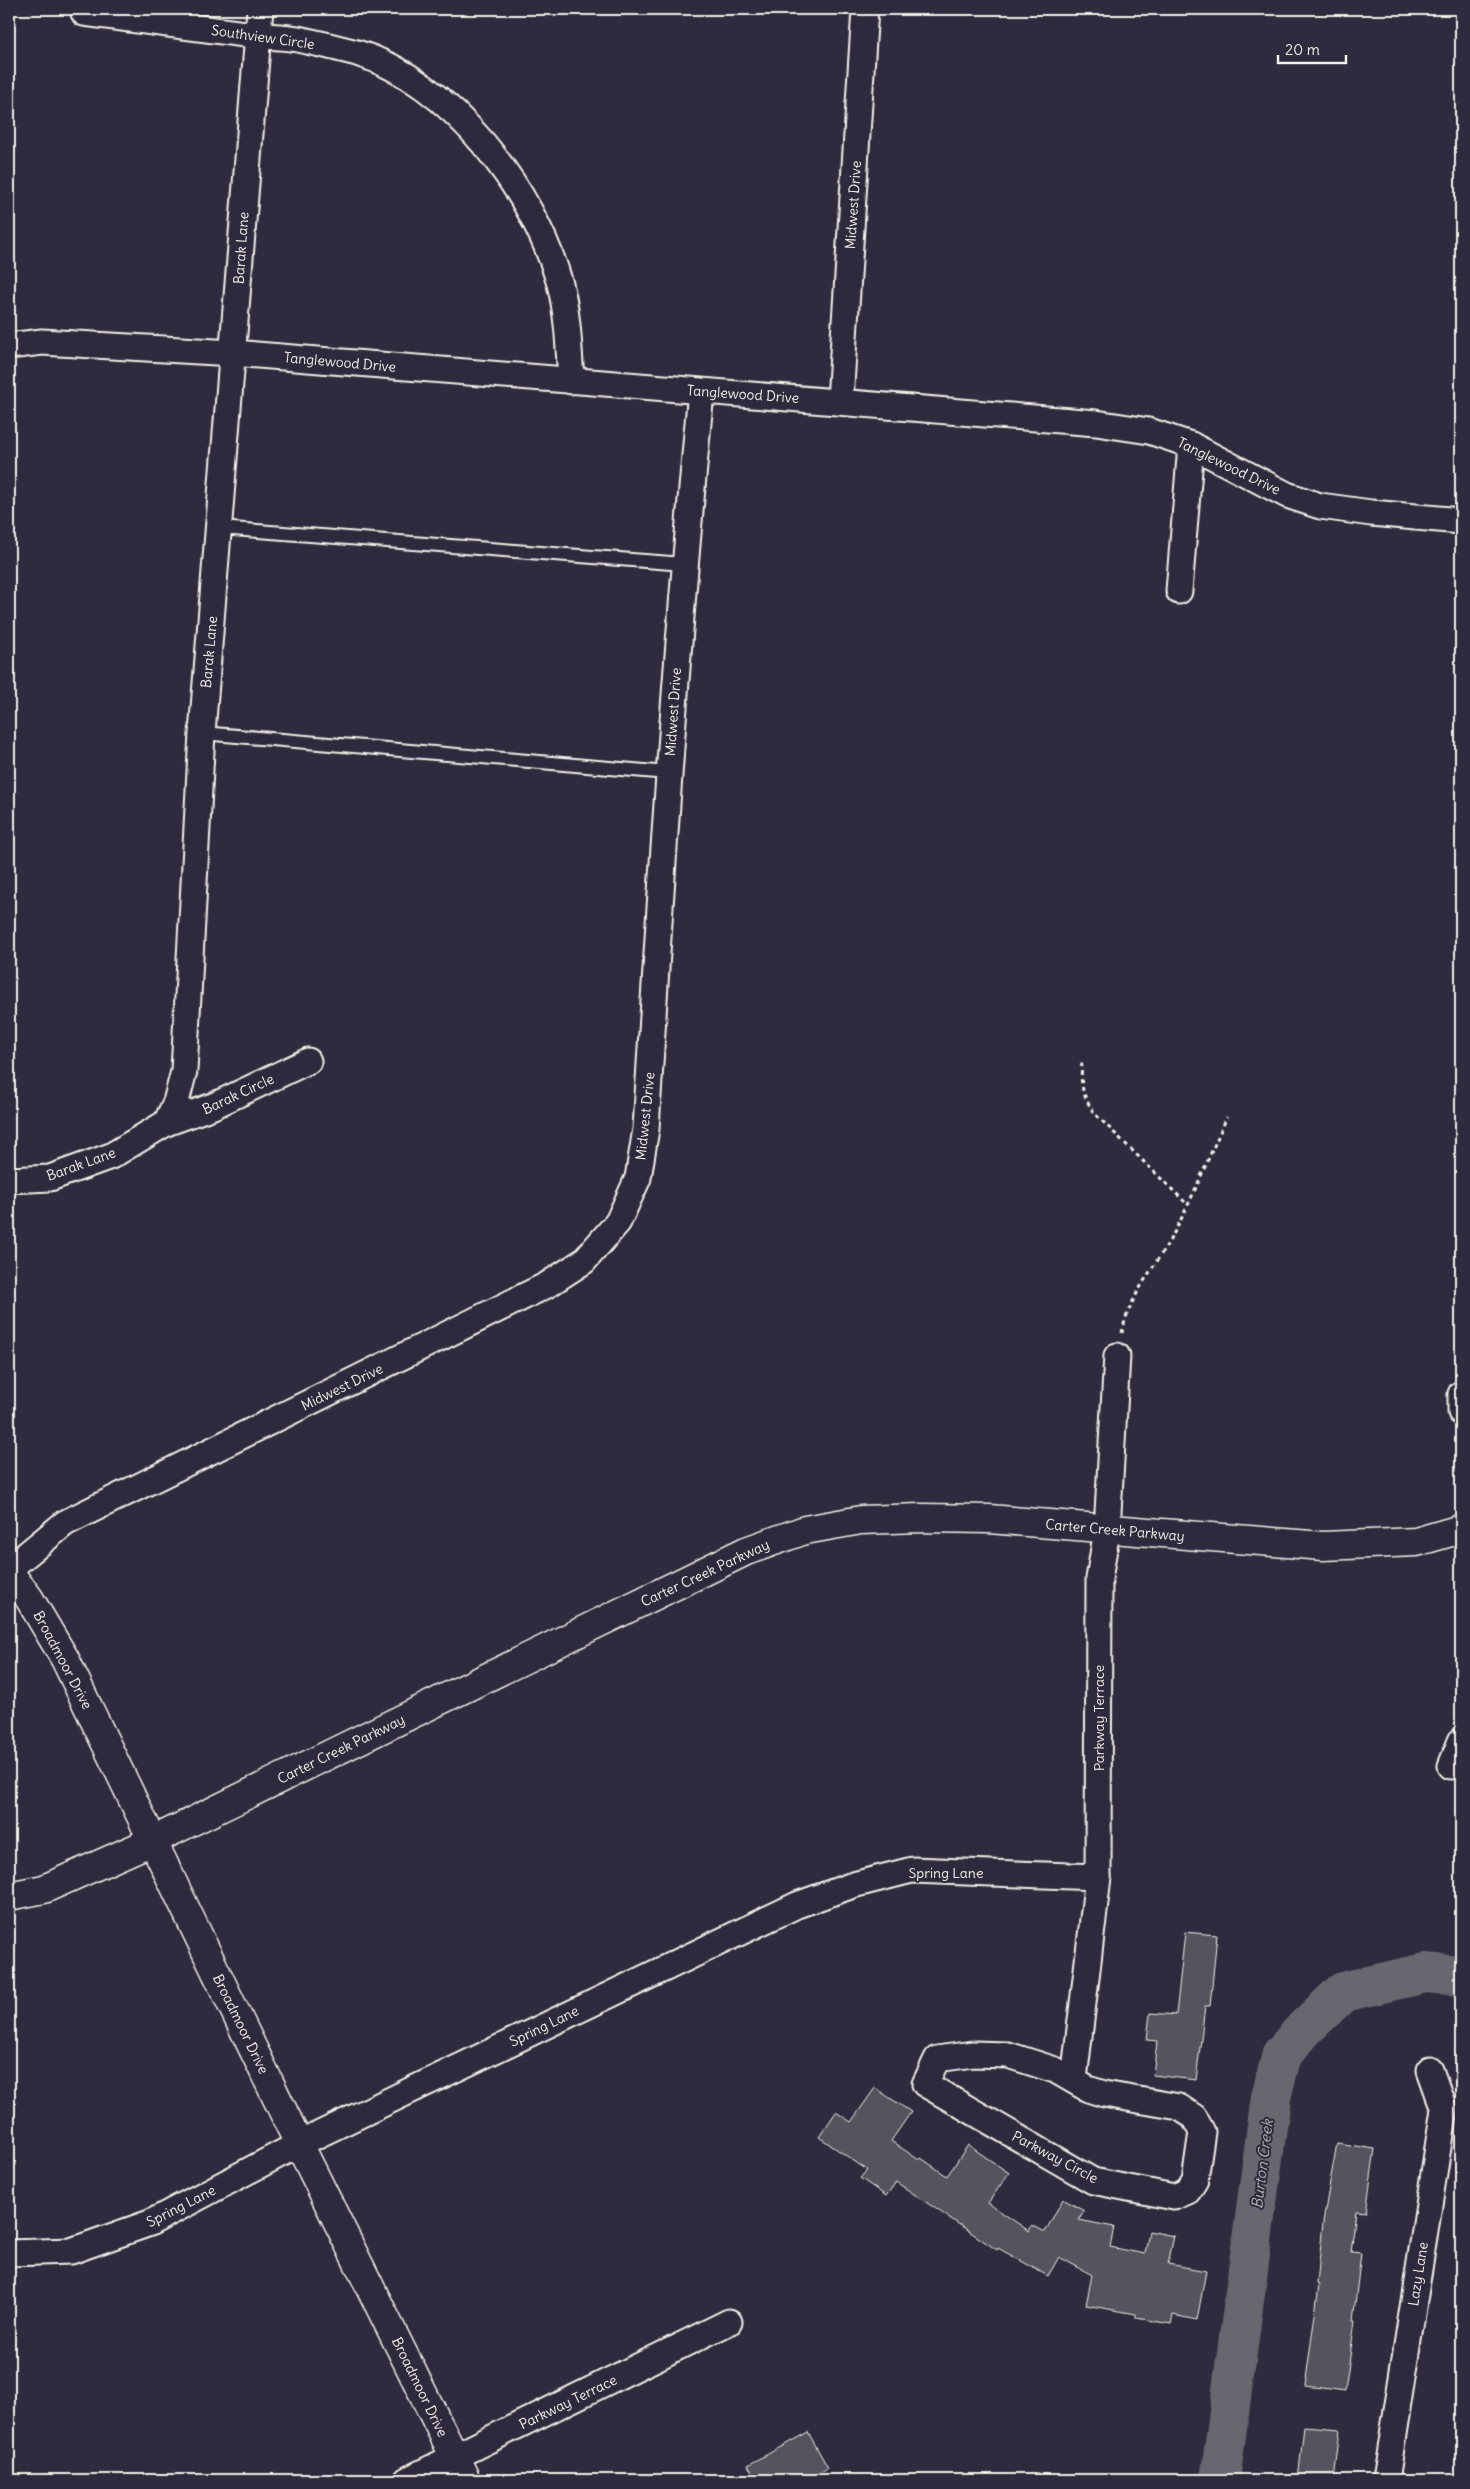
<svg xmlns="http://www.w3.org/2000/svg" width="1470" height="2489" font-family="Delius,sans-serif">
<style>
.lines{fill:none;stroke-linecap:round;stroke-linejoin:round}
.river{stroke:#6a6670;stroke-width:40}
.building{fill:#56525f;stroke:#f4f1e8}
.service-casing{stroke:#f4f1e8;stroke-width:16}
.minor-casing{stroke:#f4f1e8;stroke-width:29}
.tertiary-casing{stroke:#f4f1e8;stroke-width:31}
.path{stroke:#f4f1e8;stroke-width:3;stroke-dasharray:4 4;stroke-linecap:butt}
.service{stroke:#2f2a3d;stroke-width:12}
.minor{stroke:#2f2a3d;stroke-width:25}
.tertiary{stroke:#2f2a3d;stroke-width:28}
.labels{text-anchor:middle;dominant-baseline:central;stroke-width:4;stroke-linejoin:round;paint-order:stroke}
.street-label{font-size:14px;fill:#f4f1e8;stroke:#2f2a3d}
.water-label{font-size:15px;font-style:italic;fill:#b6b2b2;stroke:#2f2a3d}
</style>
<rect width="100%" height="100%" fill="#2f2a3d"/>
<filter id="ink" filterUnits="userSpaceOnUse"><feTurbulence type="fractalNoise" baseFrequency=".02" numOctaves="2"/><feDisplacementMap in="SourceGraphic" scale="10" xChannelSelector="R" yChannelSelector="G"/><feConvolveMatrix kernelMatrix="1 2 1 2 8 2 1 2 1" color-interpolation-filters="sRGB"/></filter>
<g filter="url(#ink)">
<g class="lines">
<path class="river" d="M1220,2480L1271,2097L1282,2054L1305,2028L1343,1992L1425,1973L1461,1976"/>
</g>
<g class="building">
<path d="M1185,1932L1217,1935L1210,2006H1205L1196,2080L1153,2075L1157,2041L1147,2040L1150,2013L1176,2015Z"/>
<path d="M875,2088L911,2112L891,2141L919,2160L921,2158L947,2176L968,2145L1009,2173L988,2203L1029,2231L1032,2225L1045,2232L1063,2199L1084,2211L1079,2220L1114,2227L1110,2247L1145,2254L1149,2231L1174,2236L1168,2264L1206,2271L1197,2320L1173,2315L1171,2324L1136,2318V2314L1086,2305L1092,2275L1059,2257L1048,2276L998,2248L997,2250L896,2182L886,2196L860,2178L867,2170L819,2137L836,2112L851,2122Z"/>
<path d="M1337,2143L1375,2149L1366,2212L1356,2211L1351,2252L1361,2253L1353,2321H1355L1345,2391L1305,2386L1319,2285L1317,2284L1323,2222Z"/>
<path d="M1304,2426L1340,2429L1334,2480H1298Z"/>
<path d="M808,2432L828,2468L806,2480H756L748,2465Z"/>
</g>
<g class="lines">
<defs>
<g id="service">
<path d="M219,528L684,564"/>
<path d="M202,733L668,773"/>
</g>
<g id="minor">
<path d="M84,13C137,20 191,27 245,34C262,37 281,36 298,39C317,43 338,48 357,53C451,81 534,191 560,284C568,315 569,349 571,381"/>
<path d="M9,346L42,342L233,353L1096,423L1149,431L1191,445L1287,495L1320,506L1371,513L1461,521"/>
<path d="M840,401L865,9"/>
<path d="M1179,591L1191,445"/>
<path d="M166,1123L176,1102L184,1071L202,733L260,9"/>
<path d="M9,1180L50,1178L111,1156L166,1123L213,1106L308,1061"/>
<path d="M1461,1394V1412"/>
<path d="M9,1569L65,1523L547,1285L584,1261L618,1222L638,1178L646,1129C661,883 677,637 701,392"/>
<path d="M1451,1766L1461,1741"/>
<path d="M973,2054L1008,2055L1055,2070L1088,2089L1104,2094L1179,2107L1194,2117L1202,2132L1195,2180L1188,2191L1174,2197L1093,2181L925,2084L937,2059Z"/>
<path d="M1074,2079L1098,1877L1099,1579L1107,1530L1117,1356"/>
<path d="M9,2253L71,2251L150,2223L299,2144L797,1905L853,1885L912,1870L1098,1877"/>
<path d="M407,2480L729,2322"/>
<path d="M1386,2480L1444,2109L1430,2070"/>
</g>
<g id="tertiary">
<path d="M9,1572L29,1598L65,1659L299,2144L466,2480"/>
<path d="M9,1896L44,1889L152,1841L746,1551L805,1530L861,1520L921,1518L989,1519L1323,1546L1416,1542L1461,1529"/>
</g>
</defs>
<use href="#service" class="service-casing"/>
<use href="#minor" class="minor-casing"/>
<use href="#tertiary" class="tertiary-casing"/>
<g class="path">
<path d="M1082,1063C1080,1085 1082,1094 1094,1113L1187,1204"/>
<path d="M1122,1333C1129,1294 1161,1260 1178,1225C1196,1191 1210,1153 1227,1117"/>
</g>
<use href="#service" class="service"/>
<use href="#minor" class="minor"/>
<use href="#tertiary" class="tertiary"/>
</g>
</g>
<g class="labels">
<g class="street-label">
<text transform="translate(263 37) rotate(8)">Southview Circle</text>
<text transform="translate(853 205) rotate(-86)">Midwest Drive</text>
<text transform="translate(241 248) rotate(-86)">Barak Lane</text>
<text transform="translate(340 362) rotate(5)">Tanglewood Drive</text>
<text transform="translate(743 394) rotate(4)">Tanglewood Drive</text>
<text transform="translate(1229 466) rotate(26)">Tanglewood Drive</text>
<text transform="translate(209 652) rotate(-85)">Barak Lane</text>
<text transform="translate(673 712) rotate(-86)">Midwest Drive</text>
<text transform="translate(238 1094) rotate(-25)">Barak Circle</text>
<text transform="translate(645 1116) rotate(-84)">Midwest Drive</text>
<text transform="translate(81 1164) rotate(-20)">Barak Lane</text>
<text transform="translate(342 1387) rotate(-26)">Midwest Drive</text>
<text transform="translate(1115 1530) rotate(5)">Carter Creek Parkway</text>
<text transform="translate(705 1573) rotate(-25)">Carter Creek Parkway</text>
<text transform="translate(63 1660) rotate(62)">Broadmoor Drive</text>
<text transform="translate(1099 1718) rotate(-90)">Parkway Terrace</text>
<text transform="translate(341 1749) rotate(-26)">Carter Creek Parkway</text>
<text x="946" y="1873">Spring Lane</text>
<text transform="translate(241 2024) rotate(64)">Broadmoor Drive</text>
<text transform="translate(544 2026) rotate(-26)">Spring Lane</text>
<text transform="translate(1055 2157) rotate(28)">Parkway Circle</text>
<text transform="translate(181 2206) rotate(-27)">Spring Lane</text>
<text transform="translate(1418 2274) rotate(-81)">Lazy Lane</text>
<text transform="translate(420 2387) rotate(64)">Broadmoor Drive</text>
<text transform="translate(568 2402) rotate(-26)">Parkway Terrace</text>
</g>
<g class="water-label">
<text transform="translate(1262 2164) rotate(-83)">Burton Creek</text>
</g>
</g>
<rect width="1470" height="2489" fill="none" stroke="#2f2a3d" stroke-width="30"/>
<rect x="15" y="15" width="1440" height="2459" fill="none" stroke="#f4f1e8" stroke-width="2" filter="url(#ink)"/>
<path d="M1278 55v8h68v-8" fill="none" stroke="#f4f1e8" stroke-width="2.5"/>
<text x="1285" y="55" font-size="15" fill="#f4f1e8" stroke="#2f2a3d" stroke-width="4" paint-order="stroke">20 m</text>
</svg>
